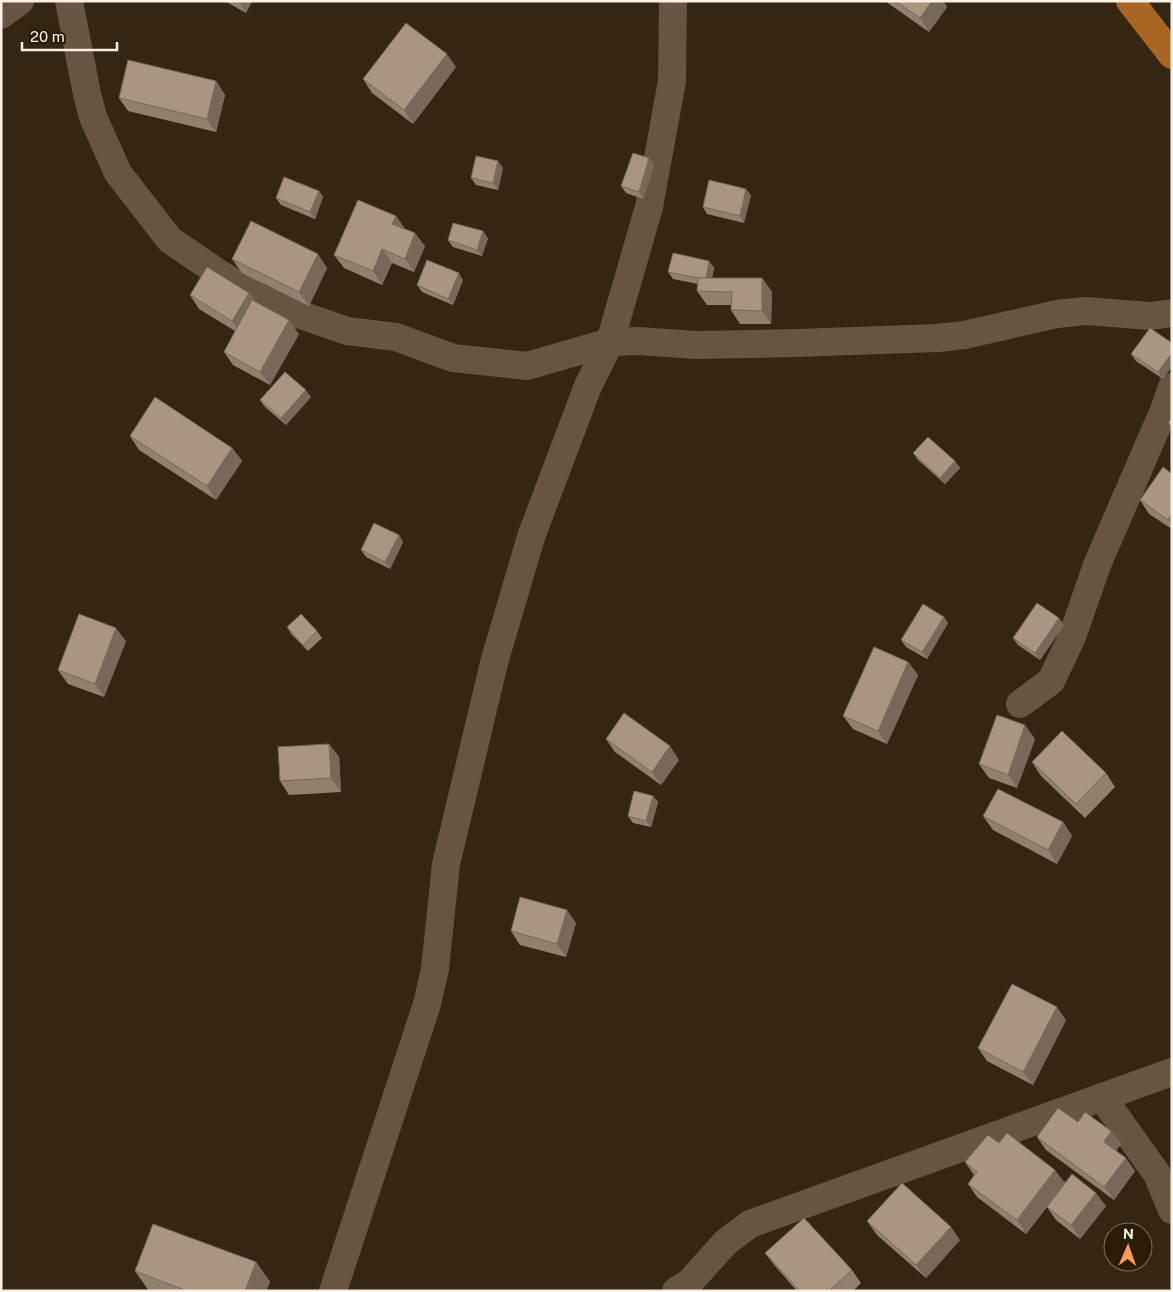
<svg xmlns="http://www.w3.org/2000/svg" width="1173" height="1292" font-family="'Public Sans',sans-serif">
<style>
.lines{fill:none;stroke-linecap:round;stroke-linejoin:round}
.minor{stroke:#675441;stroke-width:28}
.major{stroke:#a96524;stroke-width:28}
.wall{fill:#92806e}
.shaded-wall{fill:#77685a}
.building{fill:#aa9580;stroke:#77685a}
</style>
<rect width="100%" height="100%" fill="#352513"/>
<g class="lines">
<g class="minor">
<path d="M69,1L87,94L93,117L118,173L170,240L220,274L262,299L301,315L347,331L396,337L453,358L527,366L610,342L638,341L696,345L797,343L938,338L964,335L1057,314L1086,311L1151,316L1172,313"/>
<path d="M1,15L20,1"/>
<path d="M1020,704L1051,681L1072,637L1097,565L1164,410L1172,387"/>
<path d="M1102,1097L1157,1174L1172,1210"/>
<path d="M333,1291L427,1004L435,969L446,864L495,659L532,534L588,386L610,342L649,207L672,81L673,1"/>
<path d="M676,1291L689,1283L726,1242L750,1224L1172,1072"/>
</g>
<path class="major" d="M1130,1L1172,55"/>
</g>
<g class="wall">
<path d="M225,1H252L246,13Z"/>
<path d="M885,1H943L947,7L929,32Z"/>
<path d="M456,67L413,124L372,93L363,79Z"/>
<path d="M216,81L225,95L216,132L128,111L119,98Z"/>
<path d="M649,158L654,165L643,199L626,193L621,186Z"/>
<path d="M503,168L498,190L476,185L471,178Z"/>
<path d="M319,191L323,197L315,219L281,205L276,198Z"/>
<path d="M751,195L744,223L707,214L703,207Z"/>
<path d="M396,216L405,229L425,246L414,272L392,263L382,285L344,268L334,255Z"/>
<path d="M488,238L482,256L453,247L448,240Z"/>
<path d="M232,259L327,268L309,306L242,273Z"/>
<path d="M709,261L714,268L712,278H762L772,292L771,324H740L731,310V305H707L697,291L698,284L673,279L668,272Z"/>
<path d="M463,280L453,305L422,292L417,285Z"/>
<path d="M249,293L256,302L299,334L270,385L233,365L224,352L235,331L199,309L190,295Z"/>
<path d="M1150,328L1163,379L1136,361L1131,354Z"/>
<path d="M311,397L286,425L265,407L260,400Z"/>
<path d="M130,436L232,448L242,461L216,500L139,450Z"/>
<path d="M913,453L955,461L960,468L945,484L918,460Z"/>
<path d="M1172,474V529L1149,514L1140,500Z"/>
<path d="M399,535L403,542L390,569L366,557L361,550Z"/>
<path d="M948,623L927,659L906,647L901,640Z"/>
<path d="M1064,625L1040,660L1018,645L1013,638Z"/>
<path d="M287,627L317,631L322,638L308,651L291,634Z"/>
<path d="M126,641L104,697L68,684L58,670Z"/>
<path d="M908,662L918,675L887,744L853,729L843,716Z"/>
<path d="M606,739L679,760L661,785L615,752Z"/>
<path d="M1035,739L1017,788L989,778L979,764Z"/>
<path d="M329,744L339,757L341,792L289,795L280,781Z"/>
<path d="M1032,762L1106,773L1115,787L1085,818L1041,776Z"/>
<path d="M653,796L658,802L651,827L633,823L628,816Z"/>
<path d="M983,816L1063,822L1072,836L1057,864L993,830Z"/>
<path d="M576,923L566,957L520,945L511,931Z"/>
<path d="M1066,1020L1033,1085L987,1061L978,1048Z"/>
<path d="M1078,1122L1111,1131L1121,1144L1116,1151L1135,1171L1114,1200L1046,1150L1037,1137Z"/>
<path d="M999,1143L1106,1206L1080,1239L1056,1220L1047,1207L1026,1234L977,1197L968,1184L974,1175L965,1162Z"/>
<path d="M867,1221L960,1240L926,1278L877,1235Z"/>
<path d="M765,1253L852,1270L861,1283L853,1291H797L775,1266Z"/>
<path d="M256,1262L270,1282L266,1291H149L135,1271Z"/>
</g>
<g class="shaded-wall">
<path d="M238,1H252L246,13Z"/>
<path d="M932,1H943L947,7L929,32L920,18Z"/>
<path d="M447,54L456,67L413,124L404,110Z"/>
<path d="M216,81L225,95L216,132L207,119Z"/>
<path d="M649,158L654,165L643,199L639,192Z"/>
<path d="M498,161L503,168L498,190L493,183Z"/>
<path d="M746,189L751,195L744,223L740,216Z"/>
<path d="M319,191L323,197L315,219L310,212Z"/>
<path d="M396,216L405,229L392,224Z"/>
<path d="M483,231L488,238L482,256L477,250Z"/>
<path d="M415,233L425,246L414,272L405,259Z"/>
<path d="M382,249L392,263L382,285L373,271Z"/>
<path d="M318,254L327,268L309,306L299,292Z"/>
<path d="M709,261L714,268L710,287L705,280Z"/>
<path d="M459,273L463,280L453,305L448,299Z"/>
<path d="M762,278L772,292L771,324L762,311Z"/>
<path d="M249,293L259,306L241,334L232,321Z"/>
<path d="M289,320L299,334L270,385L260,372Z"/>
<path d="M1172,353V367L1163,379L1158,372Z"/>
<path d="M306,390L311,397L286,425L281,418Z"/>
<path d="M232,448L242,461L216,500L207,486Z"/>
<path d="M955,461L960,468L945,484L940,478Z"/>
<path d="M1172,514V525L1168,520Z"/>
<path d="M399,535L403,542L390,569L385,562Z"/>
<path d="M944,617L948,623L927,659L922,652Z"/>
<path d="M1059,618L1064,625L1040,660L1035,653Z"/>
<path d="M116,628L126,641L104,697L95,684Z"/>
<path d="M908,662L918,675L887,744L878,731Z"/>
<path d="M1025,725L1035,739L1017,788L1008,775Z"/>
<path d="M329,744L339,757L341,792L331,778Z"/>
<path d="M670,746L679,760L661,785L652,772Z"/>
<path d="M653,796L658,802L651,827L646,821Z"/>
<path d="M1063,822L1072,836L1057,864L1048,850Z"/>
<path d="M567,910L576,923L566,957L557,944Z"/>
<path d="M1057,1007L1066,1020L1033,1085L1023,1072Z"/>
<path d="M1111,1131L1121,1144L1113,1155L1104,1142Z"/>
<path d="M1126,1158L1135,1171L1114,1200L1104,1187Z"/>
<path d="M1055,1170L1065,1183L1026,1234L1017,1220Z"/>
<path d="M1096,1193L1106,1206L1080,1239L1071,1225Z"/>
<path d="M951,1227L960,1240L926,1278L916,1265Z"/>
<path d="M256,1262L270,1282L266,1291H245Z"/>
</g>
<g class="building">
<path d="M895,1H932L920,18Z"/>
<path d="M406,23L447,54L404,110L363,79Z"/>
<path d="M128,60L216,81L207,119L119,98Z"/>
<path d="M633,153L649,158L639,192L621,186Z"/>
<path d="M476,156L498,161L493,183L471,178Z"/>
<path d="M284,177L319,191L310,212L276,198Z"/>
<path d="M709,180L746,189L740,216L703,207Z"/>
<path d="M358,200L396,216L392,224L415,233L405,259L382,249L373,271L334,255Z"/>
<path d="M251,221L318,254L299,292L232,259Z"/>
<path d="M453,223L483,231L477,250L448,240Z"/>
<path d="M673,253L709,261L706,278H698L668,272Z"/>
<path d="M427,260L459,273L448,299L417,285Z"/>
<path d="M207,267L249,293L232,321L190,295Z"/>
<path d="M698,278H762V311L731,310L732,292L697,291Z"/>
<path d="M252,300L289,320L260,372L224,352Z"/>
<path d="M1150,328L1172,343V353L1158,372L1131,354Z"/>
<path d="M285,372L306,390L281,418L260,400Z"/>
<path d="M155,397L232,448L207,486L130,436Z"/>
<path d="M1172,417V426L1168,423Z"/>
<path d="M928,437L955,461L940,478L913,453Z"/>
<path d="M1163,467L1172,474V514L1168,520L1140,500Z"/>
<path d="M374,523L399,535L385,562L361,550Z"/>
<path d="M1037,603L1059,618L1035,653L1013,638Z"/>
<path d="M923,604L944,617L922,652L901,640Z"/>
<path d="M79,614L116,628L95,684L58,670Z"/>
<path d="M301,614L317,631L303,645L287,627Z"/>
<path d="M874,647L908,662L878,731L843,716Z"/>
<path d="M624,713L670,746L652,772L606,739Z"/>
<path d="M997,715L1025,725L1008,775L979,764Z"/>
<path d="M1062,731L1106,773L1076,804L1032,762Z"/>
<path d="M329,744L331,778L280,781L278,747Z"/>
<path d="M998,789L1063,822L1048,850L983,816Z"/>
<path d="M634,791L653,796L646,821L628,816Z"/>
<path d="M520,897L567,910L557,944L511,931Z"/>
<path d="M1012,984L1057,1007L1023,1072L978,1048Z"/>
<path d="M1058,1108L1078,1122L1085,1112L1111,1131L1104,1142L1126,1158L1104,1187L1037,1137Z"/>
<path d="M1007,1133L1055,1170L1017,1220L968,1184L977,1172L965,1162L988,1135L999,1143Z"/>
<path d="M1072,1174L1096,1193L1071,1225L1047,1207Z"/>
<path d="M902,1183L951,1227L916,1265L867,1221Z"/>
<path d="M804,1218L852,1270L829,1291H800L765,1253Z"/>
<path d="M153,1224L256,1262L245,1291H187L135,1271Z"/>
</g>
<rect width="1173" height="1292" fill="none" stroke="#fcf0e5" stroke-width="5"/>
<g transform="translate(1128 1247) rotate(2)"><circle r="24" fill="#2b1b09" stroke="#7f7061"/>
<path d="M0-4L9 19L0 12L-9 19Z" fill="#fd9d55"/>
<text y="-8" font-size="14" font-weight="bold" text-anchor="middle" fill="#fcf0e5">N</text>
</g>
<path d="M22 42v8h95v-8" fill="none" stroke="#fcf0e5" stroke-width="2.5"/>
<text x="30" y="42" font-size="15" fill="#fcf0e5" stroke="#2b1b09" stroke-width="4" paint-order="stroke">20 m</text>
</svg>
